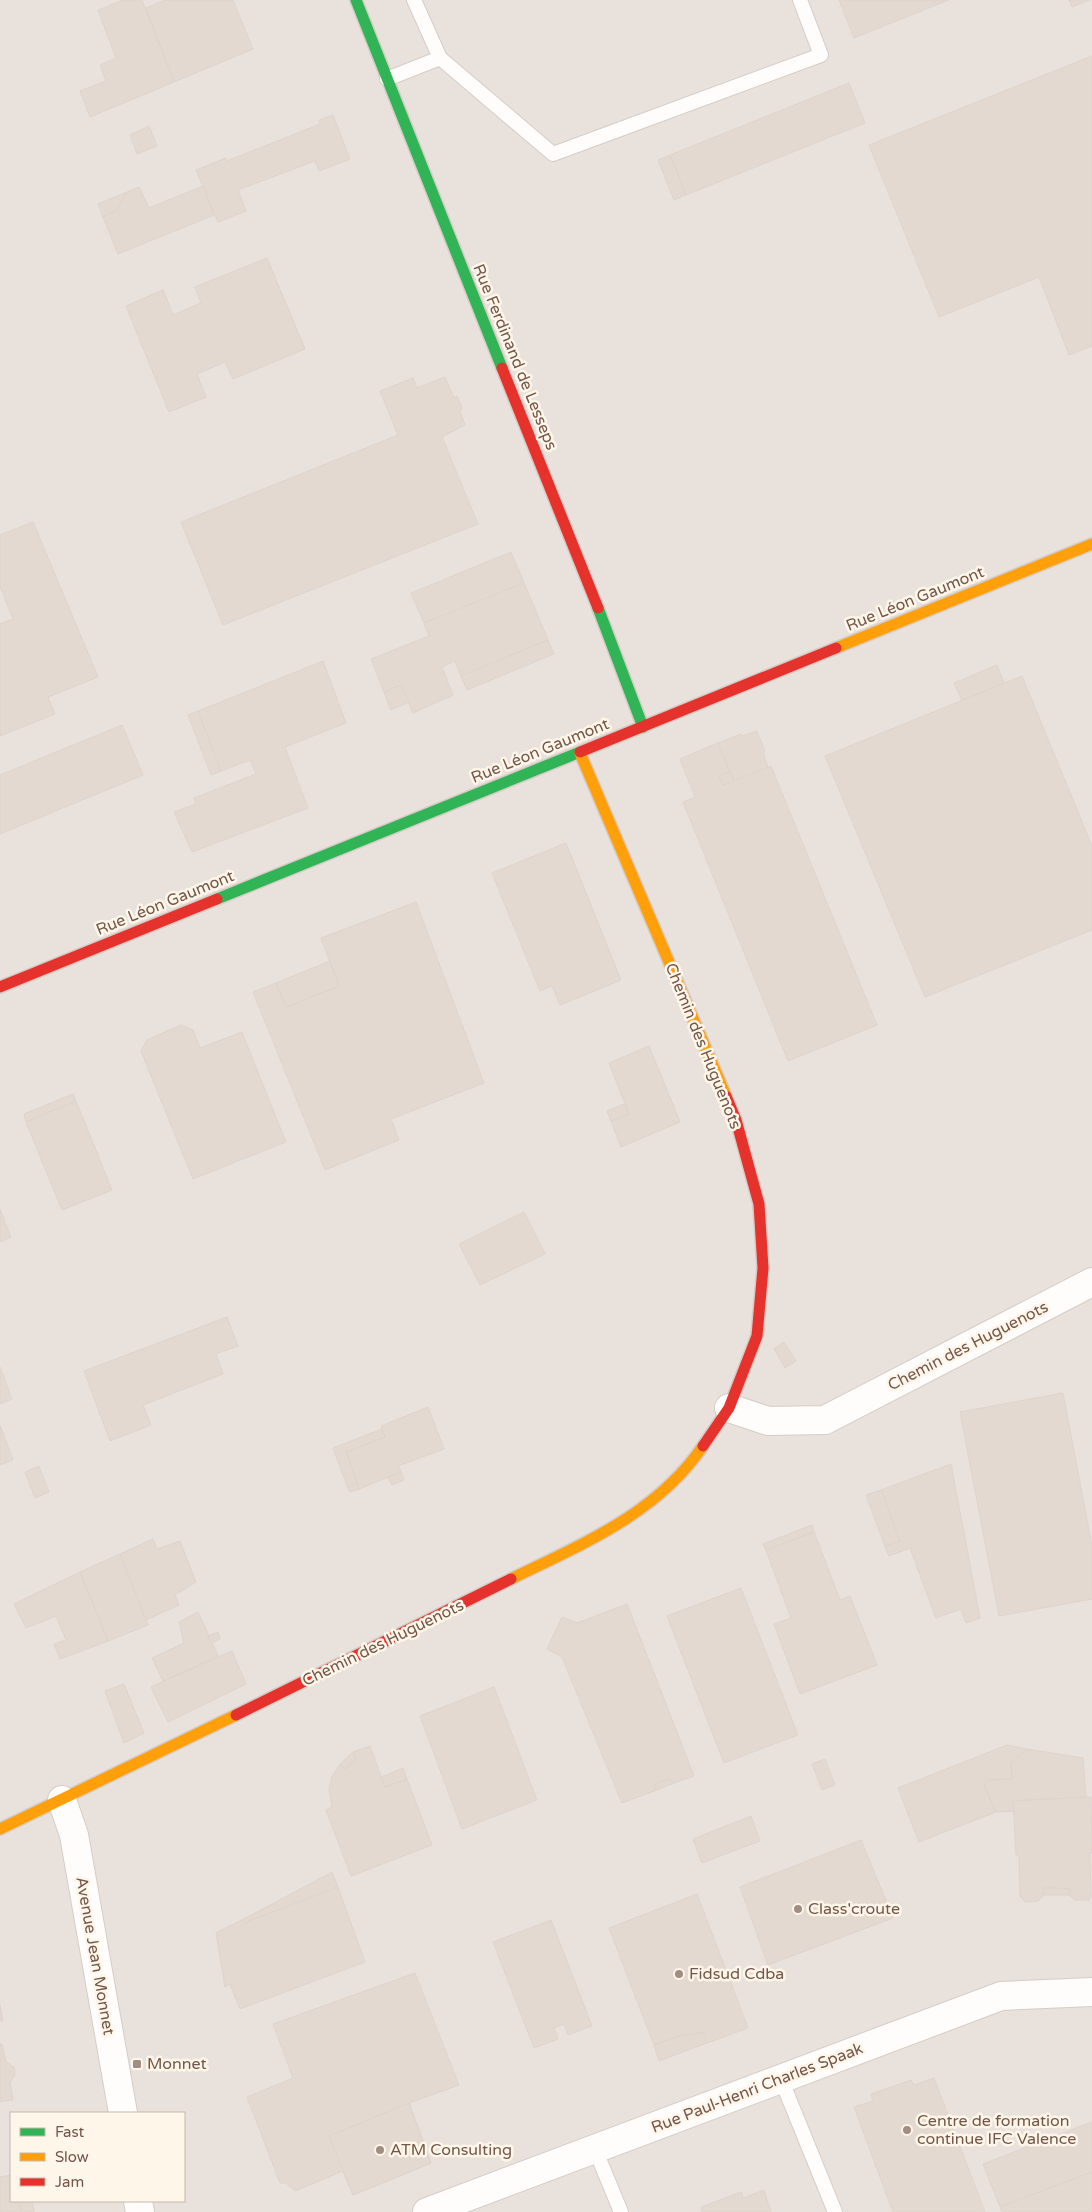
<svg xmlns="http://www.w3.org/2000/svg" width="1092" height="2212" font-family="'Varela Round',sans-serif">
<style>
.industrial{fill:#e9e1db;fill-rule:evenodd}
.building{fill:#e3d9d1;stroke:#dfd4cc}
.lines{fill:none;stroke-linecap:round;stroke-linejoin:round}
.lane-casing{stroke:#d5cdc7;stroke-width:16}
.street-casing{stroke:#d5cdc7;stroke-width:30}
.fast-casing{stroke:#d5ccc6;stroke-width:14}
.slow-casing{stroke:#d5ccc6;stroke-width:14}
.jam-casing{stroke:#d5ccc6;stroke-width:14}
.lane{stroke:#fefdfc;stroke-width:14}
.street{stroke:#fefdfc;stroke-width:28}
.fast{stroke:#30b455;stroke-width:11}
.slow{stroke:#ff9f0a;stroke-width:11}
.jam{stroke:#e5322d;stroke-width:11}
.poi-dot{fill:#a28d82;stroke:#fff6ea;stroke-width:2}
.labels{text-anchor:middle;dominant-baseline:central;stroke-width:5;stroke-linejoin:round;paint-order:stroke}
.street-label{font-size:16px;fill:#74574a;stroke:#fff6ea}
.poi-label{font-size:16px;fill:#74574a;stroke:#fff6ea;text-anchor:start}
</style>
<rect width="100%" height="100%" fill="#f6f1ea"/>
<path class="industrial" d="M0,0H1092V2212H0ZM11,2113H184V2201H11Z"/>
<g class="building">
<path d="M123,0H142L174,82L90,117L80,91L106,81L100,65L116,58L98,10Z"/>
<path d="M165,0H233L253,49L174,82L146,8Z"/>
<path d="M839,0H949L854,38Z"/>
<path d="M1069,0H1090L1072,7Z"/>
<path d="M1092,56V346L1069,355L1039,277L939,317L869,145Z"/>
<path d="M849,83L865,123L686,195L670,155Z"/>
<path d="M333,115L350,159L319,171L315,161L238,190L246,211L218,222L196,170L226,158L227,161L320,124L319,120Z"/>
<path d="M149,126L157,146L137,154L130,135Z"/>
<path d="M670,155L686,195L674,200L658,160Z"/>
<path d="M203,186L214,215L118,254L103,217L117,210L127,192L139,187L149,208Z"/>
<path d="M127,192L117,210L103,217L98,204Z"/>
<path d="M267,258L305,349L233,379L225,362L197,374L206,397L169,412L126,306L163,290L173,315L201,303L195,287Z"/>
<path d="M445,377L454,398L457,396L462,408L460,412L465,425L442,437L478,524L223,625L181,522L398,435L380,391L413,378L417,388Z"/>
<path d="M33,522L98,677L48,697L55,714L0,736V624L13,619L0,586V535Z"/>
<path d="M511,552L524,583L424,623L411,593Z"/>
<path d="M524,583L548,640L461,676L455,661L442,667L453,695L413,713L401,685L384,692L371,659L429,636L424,623Z"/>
<path d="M548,640L554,654L467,690L461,676Z"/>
<path d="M323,661L346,723L285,747L308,808L192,852L174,812L196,804L194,798L256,774L250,760L221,771L198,711Z"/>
<path d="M997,665L1004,683L962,700L954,683Z"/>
<path d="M1022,676L1092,846V930L925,997L825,756Z"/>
<path d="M401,685L409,702L391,710L384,692Z"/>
<path d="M198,711L221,771L211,775L188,715Z"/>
<path d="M122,725L143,775L0,834V775Z"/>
<path d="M757,731L765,751L763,752L768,767L734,781L718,743L741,734L742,736Z"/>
<path d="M718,743L730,772L719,776L723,785L771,766L877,1025L788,1061L683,802L695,797L680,759Z"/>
<path d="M730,772L734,781L723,785L719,776Z"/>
<path d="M566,843L621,980L560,1005L552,986L540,991L492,873Z"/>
<path d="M416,902L484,1083L391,1119L399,1140L325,1170L253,992L276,983L286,1007L339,986L321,938Z"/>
<path d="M330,961L339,986L286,1007L276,983Z"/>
<path d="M181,1025L193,1030L200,1048L242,1032L286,1142L193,1179L141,1051L147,1040Z"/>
<path d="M649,1046L680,1122L621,1147L611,1121L629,1114L609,1063Z"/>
<path d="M73,1094L76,1101L26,1122L24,1114Z"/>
<path d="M76,1101L112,1190L62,1210L26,1122Z"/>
<path d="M624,1104L629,1114L611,1121L607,1111Z"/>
<path d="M0,1209L11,1237L0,1242Z"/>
<path d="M524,1212L545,1254L480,1285L459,1244Z"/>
<path d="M227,1317L238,1346L216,1354L223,1374L143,1405L151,1425L110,1441L84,1371Z"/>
<path d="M784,1342L796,1361L785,1368L774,1349Z"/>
<path d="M0,1367L12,1399L0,1404Z"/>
<path d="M1063,1393L1092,1546V1599L999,1616L960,1412Z"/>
<path d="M428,1407L444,1449L398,1466L401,1472L359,1489L346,1452L385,1437L381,1426Z"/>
<path d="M0,1425L13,1460L0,1465Z"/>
<path d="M382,1429L385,1437L346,1452L357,1483L348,1488L333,1448Z"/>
<path d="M951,1464L980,1618L966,1623L961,1609L936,1618L910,1548L889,1556L885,1546L900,1541L881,1490Z"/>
<path d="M39,1466L49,1492L35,1498L25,1472Z"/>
<path d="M401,1472L404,1480L392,1485L388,1477Z"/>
<path d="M357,1483L359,1489L350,1492L348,1488Z"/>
<path d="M881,1490L900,1541L885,1546L866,1495Z"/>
<path d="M812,1525L814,1532L766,1550L763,1544Z"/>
<path d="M814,1532L840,1600L850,1596L877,1665L800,1694L774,1624L791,1618L766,1550Z"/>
<path d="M153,1539L157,1549L180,1541L196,1582L175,1595L179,1605L146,1620L120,1554Z"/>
<path d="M120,1554L148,1625L108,1641L80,1572Z"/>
<path d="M80,1572L108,1641L60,1659L54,1644L66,1640L56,1616L26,1628L14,1604Z"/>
<path d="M741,1588L798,1735L724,1763L667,1616Z"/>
<path d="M627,1604L694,1776L674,1783L669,1779L655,1784L654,1791L622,1803L562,1657L547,1649L562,1617L577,1623Z"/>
<path d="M198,1612L218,1656L163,1681L152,1658L184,1643L179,1622Z"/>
<path d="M218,1632L220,1639L211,1643L208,1636Z"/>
<path d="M232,1651L246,1684L168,1722L151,1687Z"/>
<path d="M124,1684L144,1733L124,1743L105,1691Z"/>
<path d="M494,1687L537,1800L462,1829L420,1716Z"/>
<path d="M1007,1745L1027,1749L1011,1763L1012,1779L989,1780L984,1785L996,1812L919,1842L898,1788Z"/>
<path d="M370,1746L385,1787L407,1779L432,1845L351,1876L326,1810L332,1807L329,1789L332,1777L340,1764L345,1769L356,1759L353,1752Z"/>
<path d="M1027,1749L1083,1758L1086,1797L1013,1801L1014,1811L996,1812L984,1785L989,1780L1012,1779L1011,1763Z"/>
<path d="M353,1752L356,1759L345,1769L340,1764Z"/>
<path d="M825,1759L835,1785L822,1790L812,1764Z"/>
<path d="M403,1768L407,1779L385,1787L381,1777Z"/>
<path d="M669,1779L674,1783L654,1791L655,1784Z"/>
<path d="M1091,1797L1092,1853H1090L1091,1896L1089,1900H1075L1069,1895L1070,1889L1044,1888L1043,1895L1038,1901L1025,1902L1020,1896L1019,1856L1016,1855L1013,1801Z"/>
<path d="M751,1816L760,1841L702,1863L693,1839Z"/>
<path d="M861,1840L893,1918L768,1965L740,1887Z"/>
<path d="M332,1872L338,1887L244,1923L242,1920Z"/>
<path d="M338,1887L365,1962L240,2009L230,1984L225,1987L216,1933L242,1920L244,1923Z"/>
<path d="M1044,1888L1070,1889L1069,1895H1043Z"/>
<path d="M697,1894L748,2028L707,2043L703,2032L679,2036L654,2045L609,1928Z"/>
<path d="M551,1920L592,2026L568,2035L564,2024L554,2028L558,2039L534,2048L493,1942Z"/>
<path d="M415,1973L459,2085L409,2103L431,2163L353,2195L343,2171L295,2191L286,2183H280L247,2097L293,2078L273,2024Z"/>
<path d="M0,2005L3,2021H0Z"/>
<path d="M703,2032L707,2043L659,2061L654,2045L679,2036Z"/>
<path d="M0,2044H2L6,2062L14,2067L15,2075L10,2082L13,2100L0,2102Z"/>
<path d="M934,2078L985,2212H893L854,2107L873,2101L871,2094L911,2080L914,2085Z"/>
<path d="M409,2103L431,2163L353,2195L329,2136Z"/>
<path d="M1092,2122V2172L1000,2207L983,2164Z"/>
<path d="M1092,2172V2212H1002L1000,2207Z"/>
<path d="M11,2175V2201H19L21,2212H0V2177Z"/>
<path d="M764,2190L771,2212H702L701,2207L741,2192L743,2198Z"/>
<path d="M19,2201H32L34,2212H21Z"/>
</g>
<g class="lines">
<defs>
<g id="lane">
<path d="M414,0L440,58L553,154L821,55L800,0"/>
<path d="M387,79L440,58"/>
<path d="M781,2079L835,2212"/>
<path d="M595,2149L621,2212"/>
</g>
<g id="street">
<path d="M729,1408L768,1421L825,1420L1092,1282"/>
<path d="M62,1800L74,1835L123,2113"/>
<path d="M138,2201L140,2212"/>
<path d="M427,2212L1001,1996L1092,1992"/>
</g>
<g id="fast">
<path d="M356,0L502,368"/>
<path d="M598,608L643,727"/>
<path d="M217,899L580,752"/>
</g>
<g id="slow">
<path d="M836,648L1092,544"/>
<path d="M580,753L726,1096"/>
<path d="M511,1579C582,1544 657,1514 703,1446"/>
<path d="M0,1829L236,1715"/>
</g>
<g id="jam">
<path d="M502,368L598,608"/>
<path d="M580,752L836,648"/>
<path d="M0,987L217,899"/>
<path d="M703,1446L729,1408L757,1336L763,1268L759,1204L736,1120L726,1096"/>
<path d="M236,1715L511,1579"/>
</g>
</defs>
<use href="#lane" class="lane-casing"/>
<use href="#street" class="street-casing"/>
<use href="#fast" class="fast-casing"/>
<use href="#slow" class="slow-casing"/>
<use href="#jam" class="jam-casing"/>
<use href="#lane" class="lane"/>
<use href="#street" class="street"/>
<use href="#fast" class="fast"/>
<use href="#slow" class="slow"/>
<use href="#jam" class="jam"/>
</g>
<g class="poi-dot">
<circle cx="798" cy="1909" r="5"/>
<circle cx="679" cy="1974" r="5"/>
<rect x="132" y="2059" width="10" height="10" rx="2.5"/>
<circle cx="907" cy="2130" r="5"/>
<circle cx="380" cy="2150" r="5"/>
</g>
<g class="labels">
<g class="street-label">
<text transform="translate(515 357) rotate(68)">Rue Ferdinand de Lesseps</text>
<text transform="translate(915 599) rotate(-22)">Rue Léon Gaumont</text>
<text transform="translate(540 751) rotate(-22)">Rue Léon Gaumont</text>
<text transform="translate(165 903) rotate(-22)">Rue Léon Gaumont</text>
<text transform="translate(703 1046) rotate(68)">Chemin des Huguenots</text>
<text transform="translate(968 1346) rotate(-27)">Chemin des Huguenots</text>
<text transform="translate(383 1643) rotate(-26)">Chemin des Huguenots</text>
<text transform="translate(95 1956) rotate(80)">Avenue Jean Monnet</text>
<text transform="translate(757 2088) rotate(-21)">Rue Paul-Henri Charles Spaak</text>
</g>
<g class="poi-label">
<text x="808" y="1909">Class'croute</text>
<text x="689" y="1974">Fidsud Cdba</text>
<text x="147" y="2064">Monnet</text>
<text x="917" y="2121">Centre de formation<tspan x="917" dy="18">continue IFC Valence</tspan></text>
<text x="390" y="2150">ATM Consulting</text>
</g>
</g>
<rect x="10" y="2112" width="175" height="90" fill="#fff6ea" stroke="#c7b6aa"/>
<rect x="20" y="2128" width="25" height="8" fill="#30b455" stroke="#c7b6aa"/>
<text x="55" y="2137" font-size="15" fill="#74574a">Fast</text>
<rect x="20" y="2153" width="25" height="8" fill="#ff9f0a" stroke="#c7b6aa"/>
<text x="55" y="2162" font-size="15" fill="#74574a">Slow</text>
<rect x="20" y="2178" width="25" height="8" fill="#e5322d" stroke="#c7b6aa"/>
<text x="55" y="2187" font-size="15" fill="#74574a">Jam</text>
</svg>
